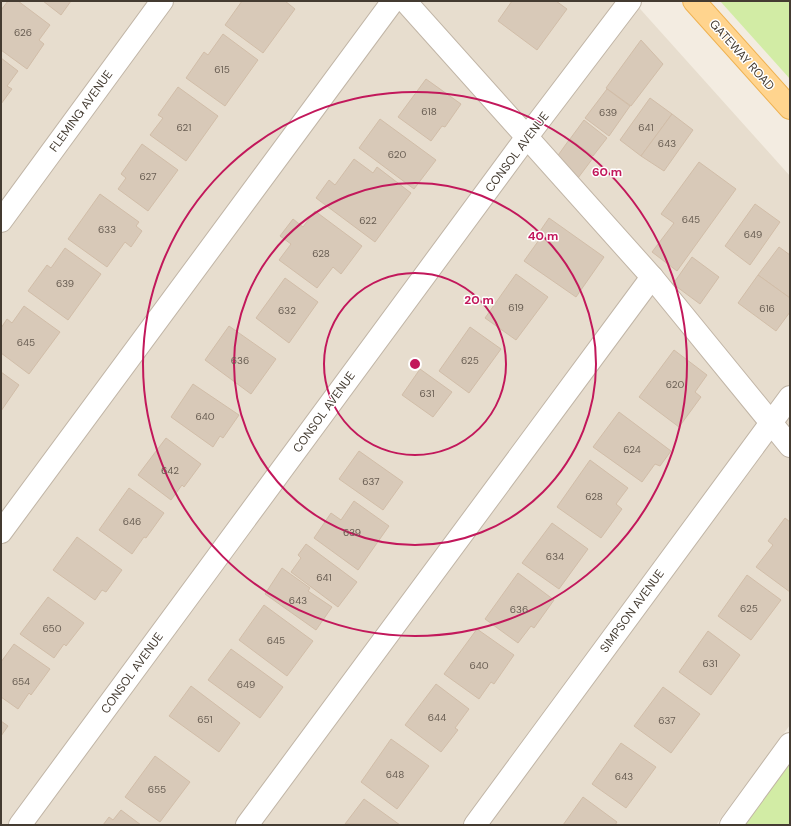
<svg xmlns="http://www.w3.org/2000/svg" width="791" height="826" font-family="'DM Sans',sans-serif">
<style>
.residential{fill:#e7ddce}
.green{fill:#d2eca5}
.building{fill:#d8c9b8;stroke:#d1bda8}
.lines{fill:none;stroke-linecap:round;stroke-linejoin:round}
.minor-casing{stroke:#c1b5a6;stroke-width:24}
.major-casing{stroke:#efb252;stroke-width:24}
.minor{stroke:#fff;stroke-width:22}
.major{stroke:#ffd48e;stroke-width:22}
.ring{fill:none;stroke:#c2185b;stroke-width:2}
.labels{text-anchor:middle;dominant-baseline:central;stroke-width:3;stroke-linejoin:round;paint-order:stroke}
.number-label{font-size:10px;fill:#695e53}
.street-label{font-size:12px;fill:#443b31;stroke:#fff}
.centre{fill:#c2185b;stroke:#fff;stroke-width:2}
.ring-label{font-size:12px;text-anchor:middle;font-weight:bold;fill:#c2185b;stroke:#fff;stroke-width:3;stroke-linejoin:round;paint-order:stroke}
</style>
<rect width="100%" height="100%" fill="#f3ece1"/>
<path class="residential" d="M1,1H633L790,176V725L716,825H1Z"/>
<g class="green">
<path d="M720,1H790V79Z"/>
<path d="M790,758V825H740Z"/>
</g>
<g class="building">
<path d="M8,1H18L50,25L39,40L44,44L27,69L1,50V10Z"/>
<path d="M43,1H71L61,15Z"/>
<path d="M242,1H285L295,9L263,53L225,25Z"/>
<path d="M512,1H556L567,9L537,50L498,21Z"/>
<path d="M223,34L258,60L225,106L186,78L204,52L208,55Z"/>
<path d="M641,40L663,64L631,106L606,88Z"/>
<path d="M1,58L18,71L7,86L12,89L1,104Z"/>
<path d="M426,79L461,104L445,127L442,126L431,141L398,117Z"/>
<path d="M178,87L218,116L186,161L150,135L163,118L158,115Z"/>
<path d="M607,89L630,106L609,136L585,118Z"/>
<path d="M650,98L672,114L641,156L620,140Z"/>
<path d="M672,114L693,130L664,171L641,156Z"/>
<path d="M380,119L436,160L414,189L359,148Z"/>
<path d="M584,120L607,138L593,156L570,139Z"/>
<path d="M569,140L593,158L578,178L554,161Z"/>
<path d="M142,144L178,170L148,211L118,189L126,178L121,174Z"/>
<path d="M354,159L373,173L377,167L411,193L375,242L316,198L329,180L335,185Z"/>
<path d="M699,162L736,189L677,271L652,252L674,223L661,214Z"/>
<path d="M100,194L139,222L136,226L142,231L131,247L125,242L107,267L68,239Z"/>
<path d="M755,204L780,222L750,265L725,246Z"/>
<path d="M315,211L362,246L341,274L333,267L317,288L279,260L291,244L280,236L293,219L303,227Z"/>
<path d="M549,218L604,257L576,297L524,261L539,240L536,237Z"/>
<path d="M779,247L790,255V298L758,275Z"/>
<path d="M65,248L101,274L68,320L28,291L47,265L51,268Z"/>
<path d="M692,257L719,277L700,304L673,284Z"/>
<path d="M516,274L548,297L516,340L485,318Z"/>
<path d="M758,275L790,298V312L776,331L738,303Z"/>
<path d="M285,278L318,302L289,343L256,318Z"/>
<path d="M24,306L60,332L29,374L1,353V328L7,319L12,323Z"/>
<path d="M229,326L276,359L251,394L205,360Z"/>
<path d="M470,327L501,349L469,393L439,371Z"/>
<path d="M674,350L707,375L695,392L701,397L679,427L639,397Z"/>
<path d="M420,369L452,392L433,417L402,395Z"/>
<path d="M1,372L19,385L1,411Z"/>
<path d="M193,384L239,415L223,438L220,436L213,447L171,417Z"/>
<path d="M619,412L671,451L660,466L655,464L642,482L593,447Z"/>
<path d="M166,438L201,464L184,487L182,485L171,500L138,475Z"/>
<path d="M359,451L403,482L383,510L339,479Z"/>
<path d="M590,460L628,488L616,504L622,509L601,538L557,507Z"/>
<path d="M129,488L164,513L146,538L144,537L132,554L99,530Z"/>
<path d="M354,501L389,526L358,570L314,538L331,513L341,520Z"/>
<path d="M785,518L790,522V592L756,567L773,545L768,541Z"/>
<path d="M552,523L588,549L559,589L522,563Z"/>
<path d="M77,537L122,570L106,592L102,590L95,600L53,570Z"/>
<path d="M306,544L357,582L338,607L291,572L301,558L298,555Z"/>
<path d="M282,568L310,588L308,591L332,607L316,630L265,594Z"/>
<path d="M518,573L554,600L534,628L531,626L518,643L485,619Z"/>
<path d="M747,575L781,600L751,640L718,616Z"/>
<path d="M48,597L84,623L66,646L64,644L54,658L20,634Z"/>
<path d="M264,605L313,641L287,676L239,640Z"/>
<path d="M477,629L514,655L494,684L491,682L479,699L444,674Z"/>
<path d="M708,631L740,655L711,695L679,672Z"/>
<path d="M14,644L50,669L31,695L29,693L18,709L1,697V662Z"/>
<path d="M231,649L283,687L260,718L208,680Z"/>
<path d="M436,684L469,709L455,728L458,730L441,752L405,725Z"/>
<path d="M191,686L240,723L219,752L169,716Z"/>
<path d="M663,687L700,714L671,753L634,726Z"/>
<path d="M1,721L8,726L1,736Z"/>
<path d="M391,739L429,766L397,809L361,782Z"/>
<path d="M621,743L656,767L626,808L592,784Z"/>
<path d="M155,756L190,782L160,822L125,797Z"/>
<path d="M583,797L617,822L615,825H563Z"/>
<path d="M364,799L400,825L345,824Z"/>
<path d="M121,810L141,825H103L109,817L113,820Z"/>
</g>
<g class="lines">
<defs>
<g id="minor">
<path d="M405,1L652,277L790,446"/>
<path d="M1,221L162,1"/>
<path d="M1,532L393,1"/>
<path d="M20,825L526,138L630,1"/>
<path d="M247,825L652,277"/>
<path d="M475,825L790,397"/>
<path d="M731,825L790,744"/>
</g>
<path id="major" d="M694,1L790,108"/>
</defs>
<use href="#minor" class="minor-casing"/>
<use href="#major" class="major-casing"/>
<use href="#minor" class="minor"/>
<use href="#major" class="major"/>
</g>
<g class="ring">
<circle cx="415" cy="364" r="91"/>
<circle cx="415" cy="364" r="181"/>
<circle cx="415" cy="364" r="272"/>
</g>
<g class="labels">
<g class="number-label">
<text x="23" y="32">626</text>
<text x="222" y="69">615</text>
<text x="429" y="111">618</text>
<text x="608" y="112">639</text>
<text x="184" y="127">621</text>
<text x="646" y="127">641</text>
<text x="667" y="143">643</text>
<text x="397" y="154">620</text>
<text x="148" y="176">627</text>
<text x="691" y="219">645</text>
<text x="368" y="220">622</text>
<text x="107" y="229">633</text>
<text x="753" y="234">649</text>
<text x="321" y="253">628</text>
<text x="65" y="283">639</text>
<text x="516" y="307">619</text>
<text x="767" y="308">616</text>
<text x="287" y="310">632</text>
<text x="26" y="342">645</text>
<text x="240" y="360">636</text>
<text x="470" y="360">625</text>
<text x="675" y="384">620</text>
<text x="427" y="393">631</text>
<text x="205" y="416">640</text>
<text x="632" y="449">624</text>
<text x="170" y="470">642</text>
<text x="371" y="481">637</text>
<text x="594" y="496">628</text>
<text x="132" y="521">646</text>
<text x="352" y="532">639</text>
<text x="555" y="556">634</text>
<text x="324" y="577">641</text>
<text x="298" y="600">643</text>
<text x="749" y="608">625</text>
<text x="519" y="609">636</text>
<text x="52" y="628">650</text>
<text x="276" y="640">645</text>
<text x="710" y="663">631</text>
<text x="479" y="665">640</text>
<text x="21" y="681">654</text>
<text x="246" y="684">649</text>
<text x="437" y="717">644</text>
<text x="205" y="719">651</text>
<text x="667" y="720">637</text>
<text x="395" y="774">648</text>
<text x="624" y="776">643</text>
<text x="157" y="789">655</text>
</g>
<g class="street-label">
<text transform="translate(742 55) rotate(48)">GATEWAY ROAD</text>
<text transform="translate(81 111) rotate(-54)">FLEMING AVENUE</text>
<text transform="translate(517 152) rotate(-53)">CONSOL AVENUE</text>
<text transform="translate(324 412) rotate(-54)">CONSOL AVENUE</text>
<text transform="translate(632 611) rotate(-54)">SIMPSON AVENUE</text>
<text transform="translate(132 673) rotate(-54)">CONSOL AVENUE</text>
</g>
</g>
<circle cx="415" cy="364" r="6" class="centre"/>
<g class="ring-label">
<text x="607" y="176">60 m</text>
<text x="543" y="240">40 m</text>
<text x="479" y="304">20 m</text>
</g>
<rect width="791" height="826" fill="none" stroke="#443b31" stroke-width="4"/>
</svg>
